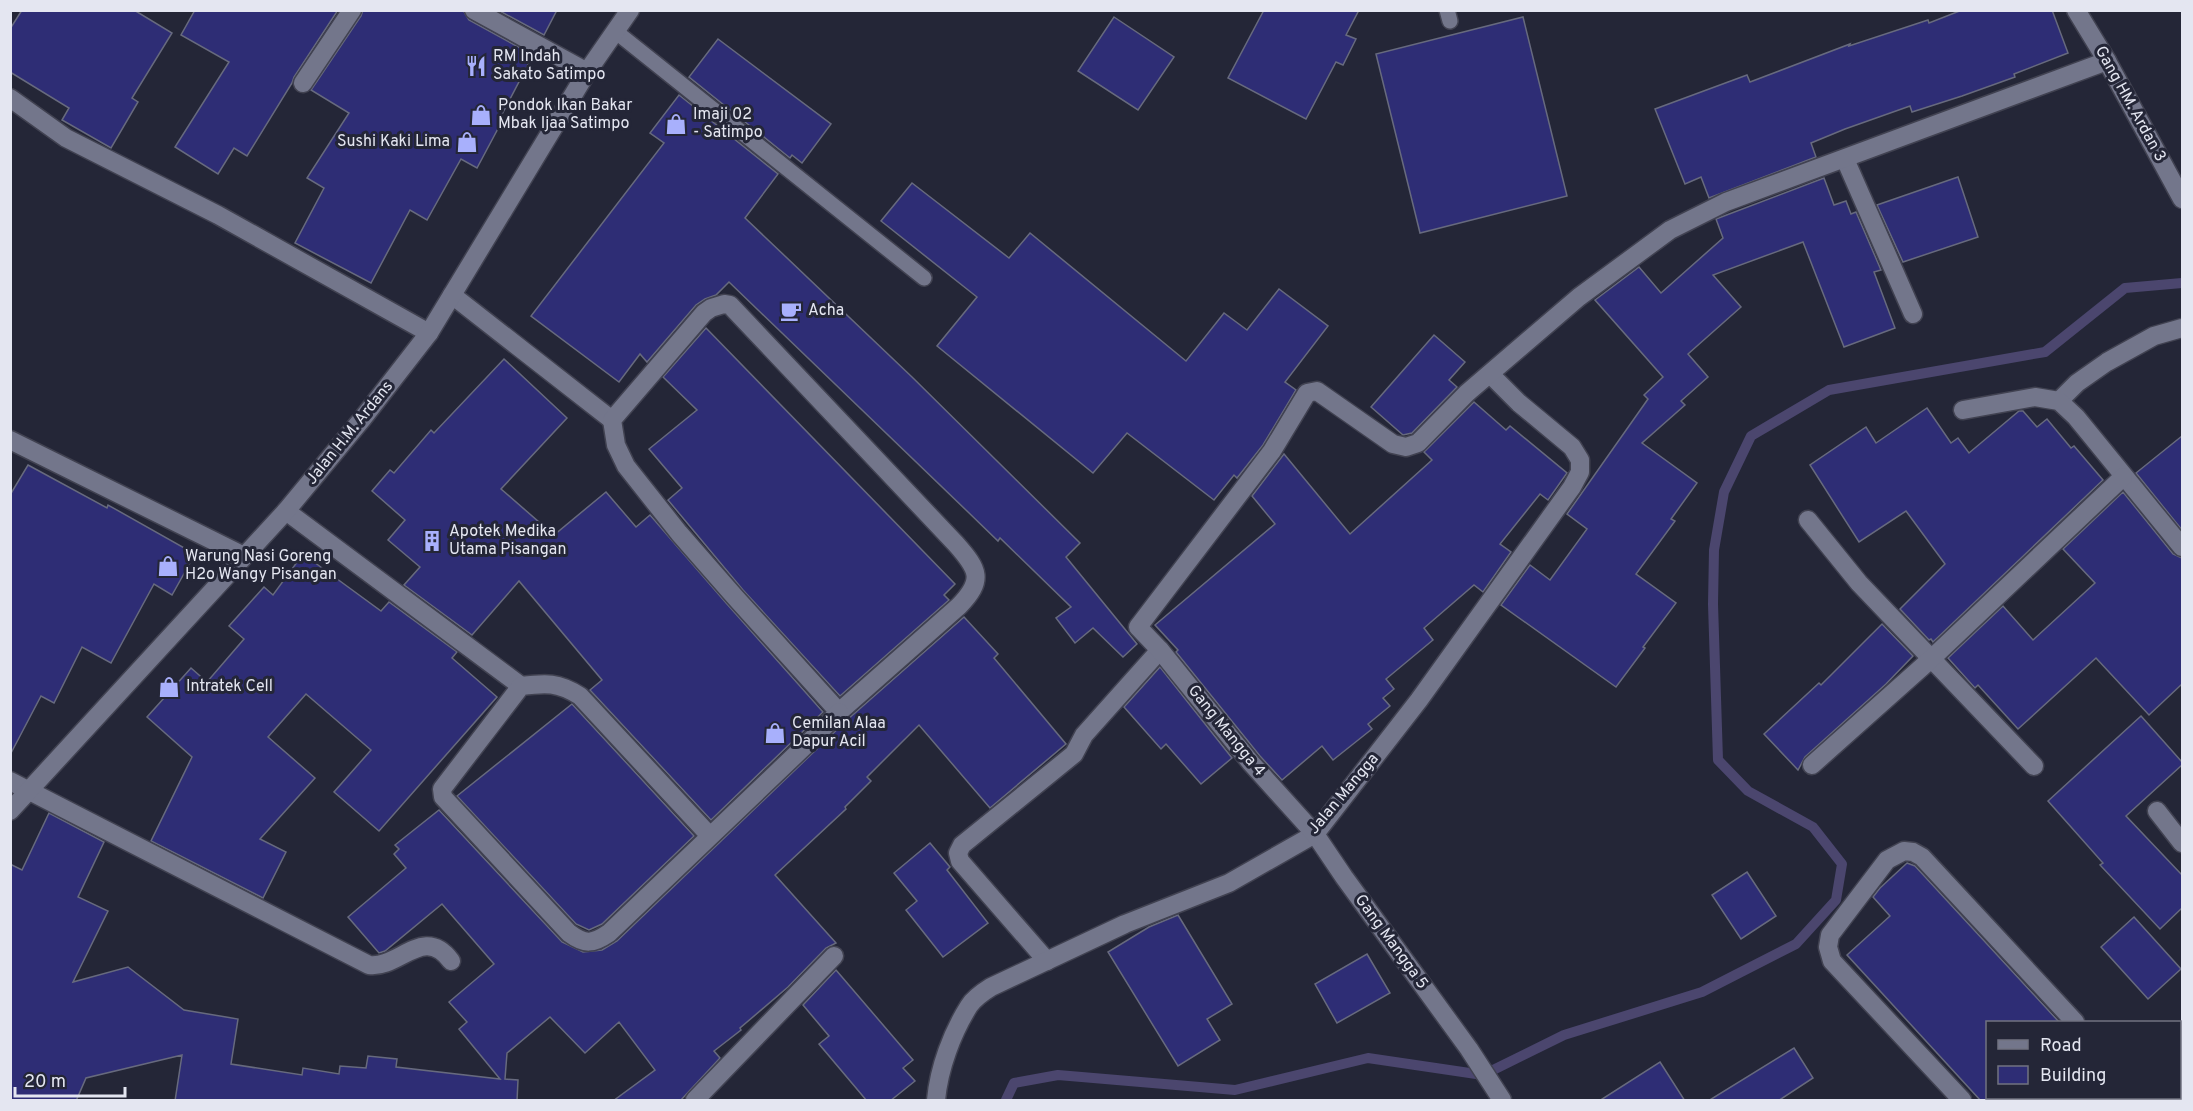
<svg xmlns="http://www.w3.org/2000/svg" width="2193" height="1111" font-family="Overpass,sans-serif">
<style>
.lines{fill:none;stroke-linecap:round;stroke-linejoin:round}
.stream{stroke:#4b466e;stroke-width:10}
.building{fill:#2e2d75;stroke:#676a7e;stroke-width:1.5}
.service-casing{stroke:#414251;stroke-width:18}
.minor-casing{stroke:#414251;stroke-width:21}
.tertiary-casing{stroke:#414251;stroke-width:21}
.service{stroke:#73768b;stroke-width:15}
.minor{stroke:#73768b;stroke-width:18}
.tertiary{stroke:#73768b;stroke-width:18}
.labels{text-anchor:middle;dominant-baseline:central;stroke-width:6;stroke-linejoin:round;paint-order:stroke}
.poi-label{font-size:16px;fill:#e4e6f1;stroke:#242637;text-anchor:start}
.street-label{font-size:16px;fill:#e4e6f1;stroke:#242637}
</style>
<rect width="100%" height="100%" fill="#242637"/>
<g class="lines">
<path class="stream" d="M1006,1100L1014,1083L1058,1075L1235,1090L1368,1058L1483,1075L1564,1035L1702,992L1796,944L1836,900L1842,864L1813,827L1748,791L1718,760L1713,604L1714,550L1724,492L1751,436L1829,390L2045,352L2125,288L2182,283"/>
</g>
<g class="building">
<path d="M22,10H134L172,33L132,98L138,102L111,148L62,120L69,108L10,72V29Z"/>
<path d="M195,10H338L294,77L292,83L247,156L234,148L218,174L175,147L229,62L181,35Z"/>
<path d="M363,10H463L469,20L533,55L498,122L501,123L477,168L461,159L427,220L410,210L371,283L295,243L324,188L307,178L349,113L311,90L361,16Z"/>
<path d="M498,10H557L544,35Z"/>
<path d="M1264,10H1359L1346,35L1356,39L1343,65L1336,62L1306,119L1228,78Z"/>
<path d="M1962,10H2052L2068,53L2014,74L2015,77L1962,96L1912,112L1910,106L1845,129L1811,143L1816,157L1709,198L1701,177L1685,184L1655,109L1747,75L1750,82L1850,44L1849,46L1928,20L1929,23Z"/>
<path d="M1114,17L1174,57L1138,110L1078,71Z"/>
<path d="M1523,17L1567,196L1420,233L1376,54Z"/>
<path d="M718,39L831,124L802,163L792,155L790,158L689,77Z"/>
<path d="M679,95L778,174L745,218L912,377L1080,543L1066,557L1137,644L1123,657L1093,628L1075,643L1056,618L1071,607L1000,538L998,541L967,511L729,282L716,295L705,299L696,305L647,362L640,354L619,382L531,316L664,143L650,133Z"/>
<path d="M1958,177L1978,237L1903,262L1877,205Z"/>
<path d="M1824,178L1834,205L1846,201L1851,214L1856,212L1881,270L1874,272L1895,328L1844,347L1803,242L1713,275L1741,307L1688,354L1708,377L1681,401L1685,405L1642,443L1697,483L1671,519L1675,521L1636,574L1676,603L1643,647L1645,648L1616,687L1501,605L1530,565L1550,580L1587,529L1567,514L1648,399L1644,395L1663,377L1595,300L1639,267L1661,293L1723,238L1716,219Z"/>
<path d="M912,183L1009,258L1030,233L1186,361L1224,313L1247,330L1279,289L1328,326L1285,382L1296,390L1263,445L1237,478L1234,475L1214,500L1127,433L1093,473L937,346L977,297L881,221Z"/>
<path d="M706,328L955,584L944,595L949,600L840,696L743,590L668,500L682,488L649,449L697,410L663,377Z"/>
<path d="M1434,335L1465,362L1449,380L1457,387L1412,433L1403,435L1371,407Z"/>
<path d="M504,359L567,418L501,489L554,535L606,492L636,527L650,515L727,604L823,712L711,820L590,690L602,680L519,581L472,635L404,585L420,567L388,540L405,520L372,491L390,470L394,473L431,430L434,433Z"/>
<path d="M1474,402L1506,430L1510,426L1567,473L1548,500L1540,494L1500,544L1511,552L1483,592L1474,585L1424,628L1433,640L1386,679L1394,689L1383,698L1390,706L1368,724L1372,729L1333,760L1322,746L1282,780L1260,756L1176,652L1178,650L1155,625L1275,524L1252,496L1284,454L1350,534L1432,460L1424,452Z"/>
<path d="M1927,408L1951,443L1958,438L1969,453L2019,411H2023L2037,427L2047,419L2071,448L2074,446L2103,480L1933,642L1931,639L1929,640L1900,609L1945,564L1906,511L1859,542L1810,465L1866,427L1876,443Z"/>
<path d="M2182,436V530L2136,473Z"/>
<path d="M28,465L107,508L108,505L195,554L172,595L154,584L111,663L82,647L54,703L41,696L10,755V495Z"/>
<path d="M2123,492L2173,554L2182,558V684L2149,715L2096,658L2018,729L1978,685L1975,688L1948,658L2003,606L2033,640L2095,583L2063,549Z"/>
<path d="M303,554L381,611L389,602L457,652L452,658L497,697L379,831L334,792L371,750L306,694L268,737L315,778L260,839L286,852L263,898L151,841L192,757L147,717L191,668L207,682L244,639L229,626L264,587L273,595Z"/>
<path d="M964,617L998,654L994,658L1066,744L990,808L919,725L867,777L871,781L845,807L846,809L775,875L836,943L826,948L788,987L740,1028L741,1030L714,1051L720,1058L680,1101H613L655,1070L619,1022L585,1053L550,1017L507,1053L505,1079L518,1080L517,1101H175L182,1055L86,1078L76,1101H10V864L22,870L49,813L104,842L78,897L108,911L73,982L128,967L184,1010L238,1019L231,1064L302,1075L303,1068L339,1074L340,1066L366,1068L368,1056L397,1059L396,1067L500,1079L459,1029L467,1022L449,1002L494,964L442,904L385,951L379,953L348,917L406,868L394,854L399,849L395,845L439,810L562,942L583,952L602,950L617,941L847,720Z"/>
<path d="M1882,624L1913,656L1886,684L1805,757L1798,770L1764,734L1819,683L1821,685Z"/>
<path d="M1160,667L1232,758L1201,784L1166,744L1161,749L1124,707Z"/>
<path d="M572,704L694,836L602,924L589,930L576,924L457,796Z"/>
<path d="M2141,716L2182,762V765L2126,816L2182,875V908L2160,929L2100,865L2103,863L2048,801Z"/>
<path d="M930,843L950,867L947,870L988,923L943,957L906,910L917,901L894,873Z"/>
<path d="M1907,863L1915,866L2060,1023H1988V1101H1981L1847,955L1890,916L1873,897L1880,888Z"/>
<path d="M1747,872L1776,916L1741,939L1712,895Z"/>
<path d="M1178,915L1232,1004L1207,1019L1220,1040L1178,1066L1108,952L1149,927Z"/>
<path d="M2134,917L2181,969L2148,999L2101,947Z"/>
<path d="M1367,954L1390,993L1337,1023L1315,984Z"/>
<path d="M836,970L913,1060L903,1068L915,1081L890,1101H867L819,1044L829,1036L803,1005Z"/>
<path d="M1794,1048L1813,1078L1778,1101H1708Z"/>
<path d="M1660,1062L1685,1101H1599Z"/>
</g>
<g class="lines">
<defs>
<g id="service">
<path d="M1447,10L1450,21"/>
<path d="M615,31L924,278"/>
</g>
<g id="minor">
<path d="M474,10L587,72"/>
<path d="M2076,10L2107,61L2182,199"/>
<path d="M303,83L352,10"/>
<path d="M10,98L66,138L218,215L429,333"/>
<path d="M1845,159L1913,314"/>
<path d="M452,295L612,420"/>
<path d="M724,304L730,305L956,544C979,570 984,580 959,606L839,712L735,597L679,533L626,466L616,445L612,420L704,313L711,308Z"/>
<path d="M2059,401L2077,383L2107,362L2154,336L2182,328"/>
<path d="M1963,410L2035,397L2059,401L2076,417L2182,547"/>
<path d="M10,440L244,556"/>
<path d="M286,511L521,686"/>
<path d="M1808,520L1859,583L2034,766"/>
<path d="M1812,765L1931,659L2123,477"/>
<path d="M10,781L369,965C399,969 424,924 451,961"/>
<path d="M2157,811L2182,843"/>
<path d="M710,836L580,696C558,682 546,683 521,686L442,789L443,797L569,933C585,945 593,944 609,933L810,741L839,712"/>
<path d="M1047,961L960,861L958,853L962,845L1074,754L1084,735L1160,650"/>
<path d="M2180,1060L2182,1058"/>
<path d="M695,1100L834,956"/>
<path d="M936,1100C939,1068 952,1033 969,1006C974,998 983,992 991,987L1125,924L1229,883L1315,834L1419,700L1572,487L1580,472V460L1572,447L1519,403L1490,374"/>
<path d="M1502,1100L1469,1049L1344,877L1315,834L1251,763L1160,650L1138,627L1272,451L1307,393L1317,391L1393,444L1406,447L1418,443L1467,393L1579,297L1670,230L1726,202L2107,61"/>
<path d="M1962,1100L1832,961L1828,947L1830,935L1887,860L1904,851L1913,852L1922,857L2075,1022"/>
<path d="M2107,1100L2113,1098"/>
</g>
<path id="tertiary" d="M10,811L286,511L363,418L429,333L587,72L630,10"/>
</defs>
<use href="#service" class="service-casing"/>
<use href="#minor" class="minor-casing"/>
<use href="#tertiary" class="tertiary-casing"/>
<use href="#service" class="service"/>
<use href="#minor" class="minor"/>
<use href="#tertiary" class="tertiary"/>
</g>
<defs>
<symbol id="restaurant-bare" viewBox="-9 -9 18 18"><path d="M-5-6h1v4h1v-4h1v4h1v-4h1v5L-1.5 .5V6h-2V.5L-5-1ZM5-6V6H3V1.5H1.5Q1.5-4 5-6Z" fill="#a8b0fc" stroke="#242637" stroke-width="2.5" paint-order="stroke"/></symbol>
<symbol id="shop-bare" viewBox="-9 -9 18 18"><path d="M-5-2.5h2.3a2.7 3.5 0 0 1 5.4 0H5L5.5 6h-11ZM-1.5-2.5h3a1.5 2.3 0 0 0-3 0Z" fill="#a8b0fc" stroke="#242637" stroke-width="2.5" paint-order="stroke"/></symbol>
<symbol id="cafe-bare" viewBox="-9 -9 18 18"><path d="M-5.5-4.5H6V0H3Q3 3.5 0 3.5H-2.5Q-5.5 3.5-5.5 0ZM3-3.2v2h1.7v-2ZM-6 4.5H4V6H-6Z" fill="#a8b0fc" stroke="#242637" stroke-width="2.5" paint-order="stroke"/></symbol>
<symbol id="building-bare" viewBox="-9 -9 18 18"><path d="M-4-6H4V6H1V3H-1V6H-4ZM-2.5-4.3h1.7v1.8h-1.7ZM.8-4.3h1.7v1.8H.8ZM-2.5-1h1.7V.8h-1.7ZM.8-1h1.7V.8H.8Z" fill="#a8b0fc" stroke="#242637" stroke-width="2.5" paint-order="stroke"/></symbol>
</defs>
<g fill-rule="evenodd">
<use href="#restaurant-bare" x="461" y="51" width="30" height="30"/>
<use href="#shop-bare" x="466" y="100" width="30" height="30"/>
<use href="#shop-bare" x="661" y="109" width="30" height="30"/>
<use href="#shop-bare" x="452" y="127" width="30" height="30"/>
<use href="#cafe-bare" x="776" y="296" width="30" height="30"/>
<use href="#building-bare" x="417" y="526" width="30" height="30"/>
<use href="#shop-bare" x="153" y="551" width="30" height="30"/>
<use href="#shop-bare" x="154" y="672" width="30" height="30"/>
<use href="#shop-bare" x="760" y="718" width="30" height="30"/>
</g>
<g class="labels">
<g class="poi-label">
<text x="493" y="57">RM Indah<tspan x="493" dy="18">Sakato Satimpo</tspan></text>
<text x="498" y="106">Pondok Ikan Bakar<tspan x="498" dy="18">Mbak Ijaa Satimpo</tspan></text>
<text x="693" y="115">Imaji 02<tspan x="693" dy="18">- Satimpo</tspan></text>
<text x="450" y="142" text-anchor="end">Sushi Kaki Lima</text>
<text x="808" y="311">Acha</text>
<text x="449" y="532">Apotek Medika<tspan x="449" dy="18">Utama Pisangan</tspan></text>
<text x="185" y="557">Warung Nasi Goreng<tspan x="185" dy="18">H2o Wangy Pisangan</tspan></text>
<text x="186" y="687">Intratek Cell</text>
<text x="792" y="724">Cemilan Alaa<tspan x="792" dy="18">Dapur Acil</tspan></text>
</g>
<g class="street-label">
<text transform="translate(2130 104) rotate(61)">Gang HM. Ardan 3</text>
<text transform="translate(350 433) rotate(-51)">Jalan H.M. Ardans</text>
<text transform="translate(1226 731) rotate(51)">Gang Mangga 4</text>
<text transform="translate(1344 794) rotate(-50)">Jalan Mangga</text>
<text transform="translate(1391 942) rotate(54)">Gang Mangga 5</text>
</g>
</g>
<rect width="2193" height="1111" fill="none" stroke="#e4e6f1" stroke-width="24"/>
<rect x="1986" y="1021" width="195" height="78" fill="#242637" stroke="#717381" stroke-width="1.5"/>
<rect x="1998" y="1040" width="30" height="9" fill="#73768b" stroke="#717381" stroke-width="1.5"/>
<text x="2040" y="1051" font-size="18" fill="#e4e6f1">Road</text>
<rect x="1998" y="1066" width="30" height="18" fill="#2e2d75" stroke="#717381" stroke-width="1.5"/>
<text x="2040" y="1081" font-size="18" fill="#e4e6f1">Building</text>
<path d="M15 1087v9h110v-9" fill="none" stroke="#e4e6f1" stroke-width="3"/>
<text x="24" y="1087" font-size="18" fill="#e4e6f1" stroke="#242637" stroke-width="4.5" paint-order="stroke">20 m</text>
</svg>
